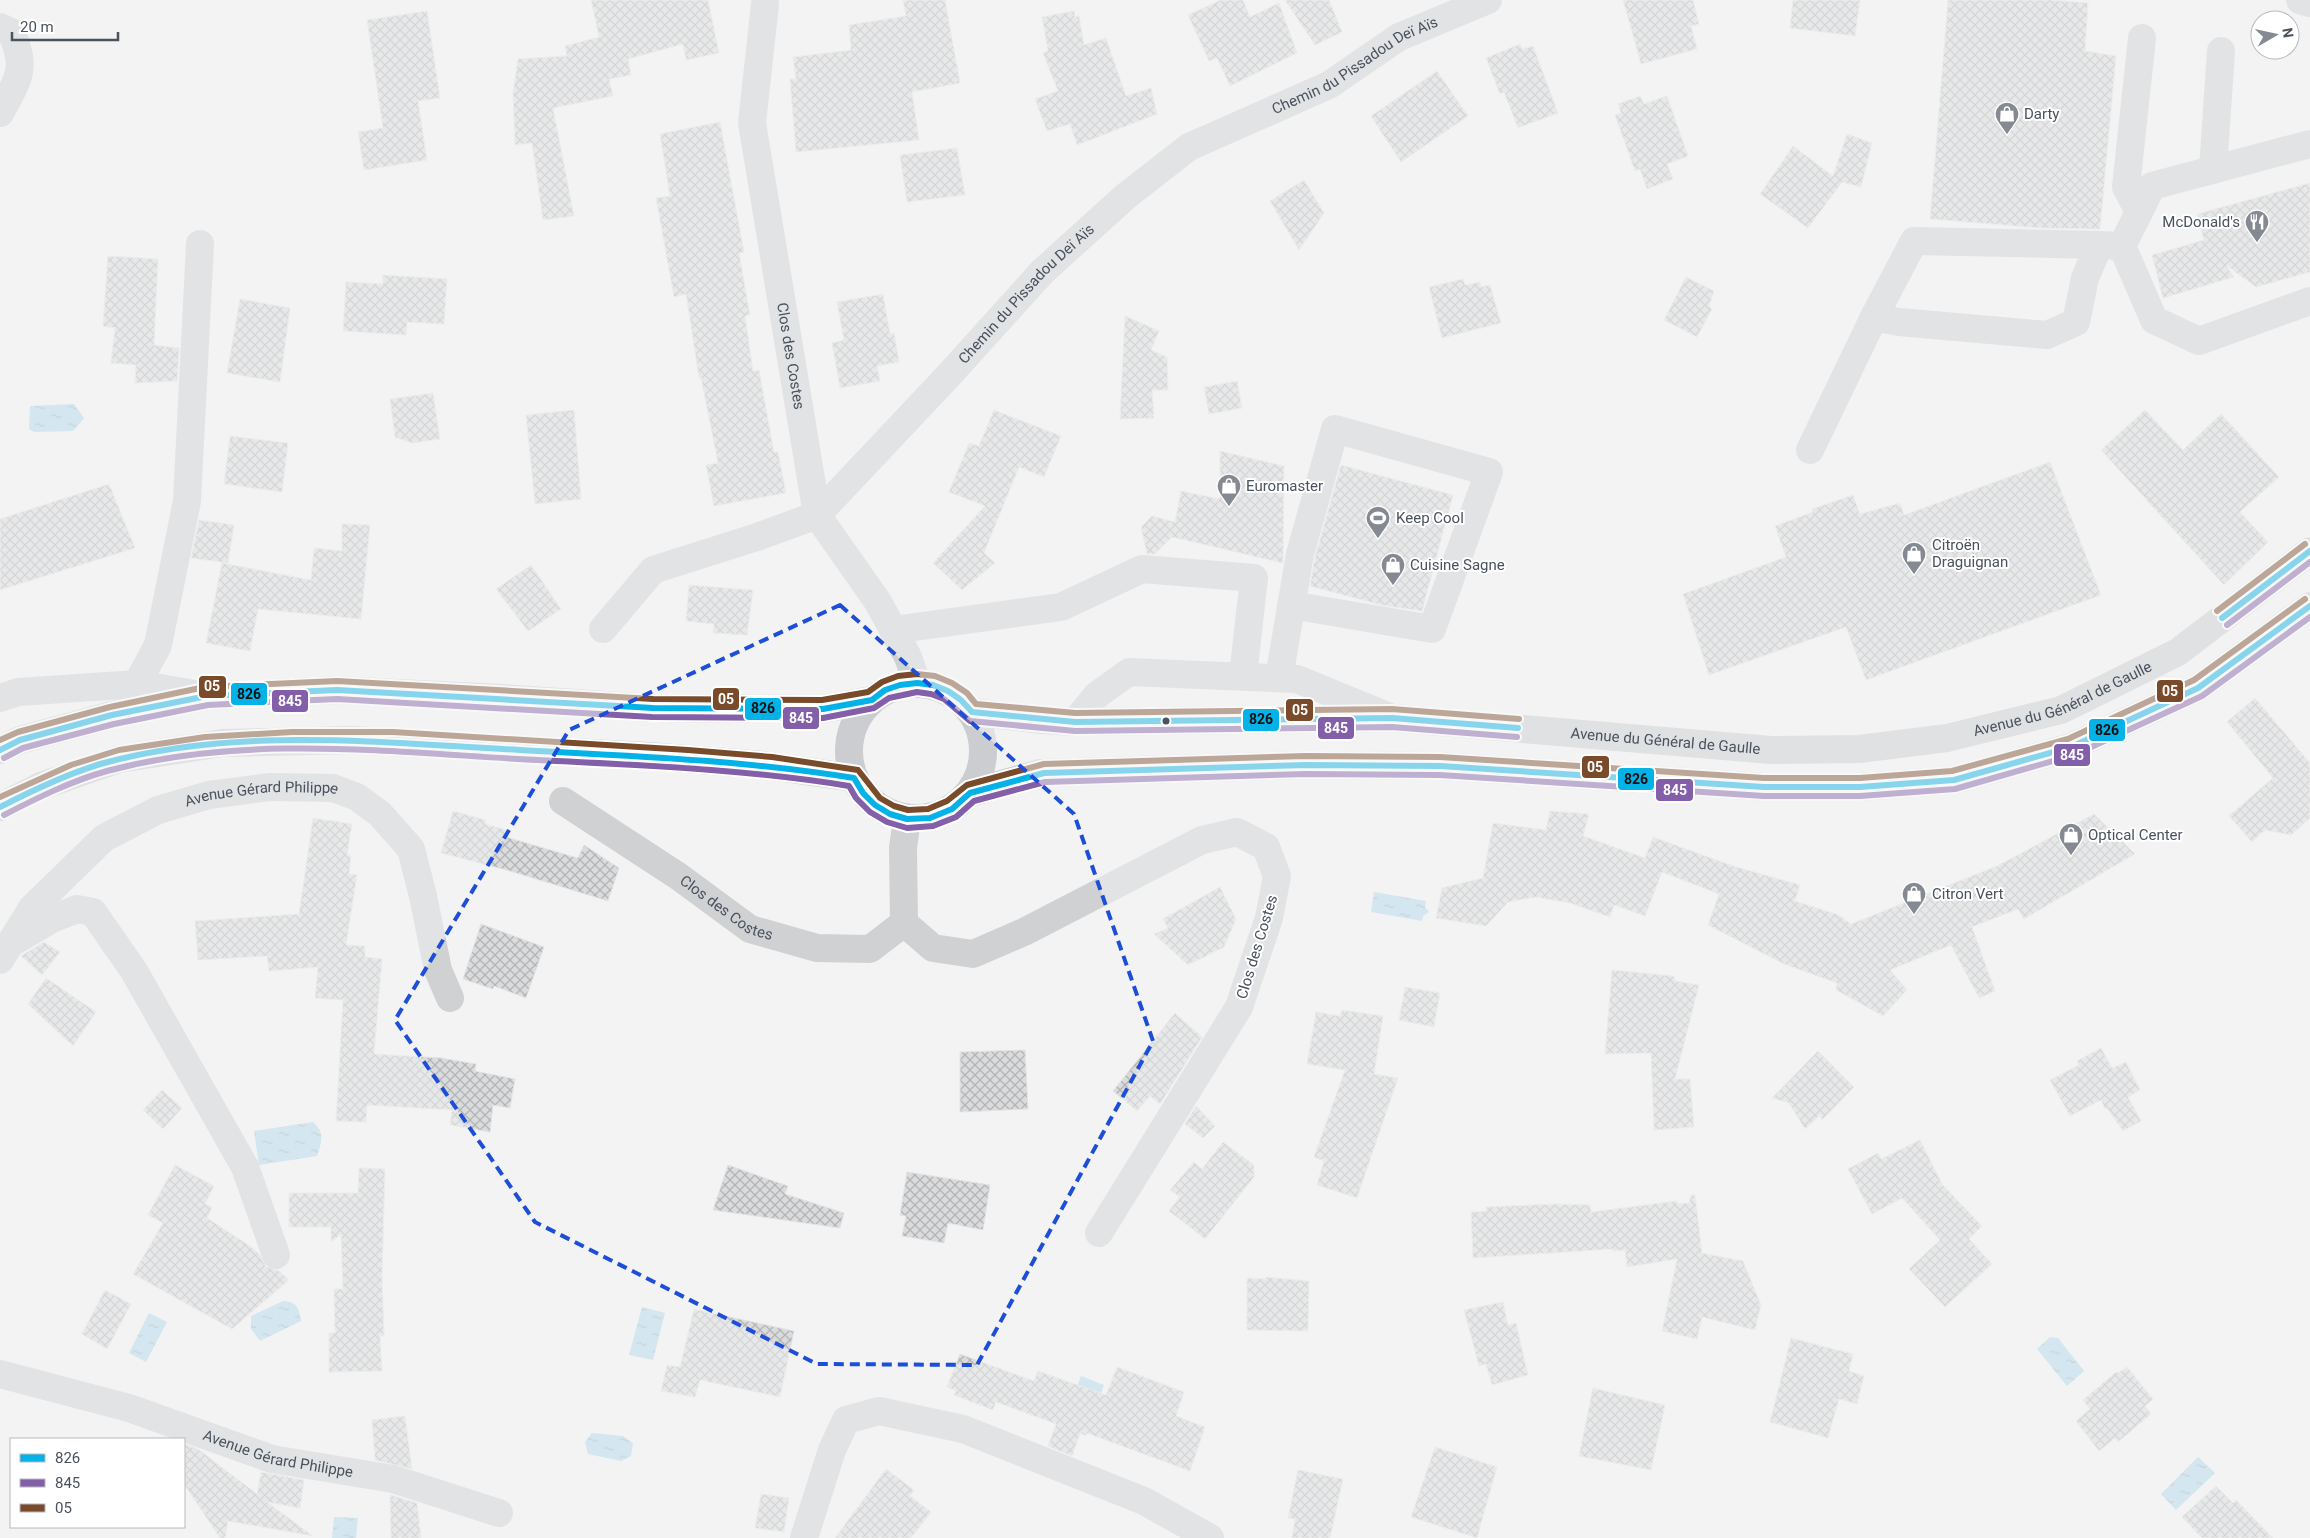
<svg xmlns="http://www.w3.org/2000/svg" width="2310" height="1538" font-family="Roboto,sans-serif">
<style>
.water{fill:url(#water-ripples)}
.building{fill:url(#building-cross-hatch);stroke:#e4e4e5}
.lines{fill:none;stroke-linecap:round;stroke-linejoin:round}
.minor{stroke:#cfd1d3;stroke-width:28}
.major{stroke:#cbcdd0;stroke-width:28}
.bus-1-casing{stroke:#fff;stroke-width:10}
.bus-2-casing{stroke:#fff;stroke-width:10}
.bus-3-casing{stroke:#fff;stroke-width:10}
.bus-1{stroke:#04b2e7;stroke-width:6}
.bus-2{stroke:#825fa8;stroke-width:6}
.bus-3{stroke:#7a4b2a;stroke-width:6}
.marked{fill:none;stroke:#1d4ed8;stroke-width:4;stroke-dasharray:10 6;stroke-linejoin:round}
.bus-dot{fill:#4a525e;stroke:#fff;stroke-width:2}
.labels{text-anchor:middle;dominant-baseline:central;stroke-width:4;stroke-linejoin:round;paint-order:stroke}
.street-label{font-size:15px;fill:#4a525e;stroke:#fff}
.poi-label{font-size:15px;fill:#4a525e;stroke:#fff;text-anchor:start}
.line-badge{stroke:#fff;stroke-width:2}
.badge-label{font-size:14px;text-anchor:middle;font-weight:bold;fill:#fff}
.pale-badge-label{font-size:14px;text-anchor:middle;font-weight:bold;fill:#111}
</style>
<defs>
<pattern id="water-ripples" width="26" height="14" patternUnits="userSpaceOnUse" patternTransform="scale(1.25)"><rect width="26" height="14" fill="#b0d7eb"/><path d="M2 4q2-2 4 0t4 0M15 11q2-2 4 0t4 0" fill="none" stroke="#91b1c2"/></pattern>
<pattern id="building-cross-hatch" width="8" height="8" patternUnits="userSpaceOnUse" patternTransform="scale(1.25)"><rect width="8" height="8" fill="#dadbdd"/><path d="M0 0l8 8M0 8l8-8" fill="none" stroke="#b3b4b6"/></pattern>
</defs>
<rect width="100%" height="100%" fill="#f3f3f3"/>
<g class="water">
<path d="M74,404L84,418L73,431L34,432L29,429L30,406Z"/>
<path d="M1374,892L1426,901L1425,907L1429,912L1423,916L1422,921L1371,912Z"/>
<path d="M313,1122C325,1133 322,1141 317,1156L259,1165L254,1131Z"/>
<path d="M283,1301C297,1302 299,1308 301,1321L260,1341L251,1329V1316Z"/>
<path d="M642,1307L665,1313L653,1360L629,1355Z"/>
<path d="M149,1313L167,1322L146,1362L129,1353Z"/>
<path d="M2050,1337L2058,1338L2084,1371L2067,1386L2037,1349Z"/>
<path d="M1081,1376L1104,1385L1086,1436L1063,1426Z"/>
<path d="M592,1433L623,1436L633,1443L631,1456L621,1461L588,1454L585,1442Z"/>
<path d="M2198,1457L2215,1473L2176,1510L2161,1494Z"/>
<path d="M334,1517L358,1518L356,1538H332Z"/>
</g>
<g class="building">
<path d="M591,0H708L719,53L686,60L683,44L628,59L631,75L609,79L613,96L553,108L574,216L543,220L532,143L515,145L513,93L518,59L567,56L565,46L599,37Z"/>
<path d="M903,0H945L960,83L912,92L919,140L796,152L790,79H796L793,57L851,50L849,25L906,16Z"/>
<path d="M1221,0H1243L1250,17L1279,3L1297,53L1230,86L1217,58L1209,61L1188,15Z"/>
<path d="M1285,0H1329L1342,32L1315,45Z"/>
<path d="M1623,0H1693L1699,24L1691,26L1697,49L1641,64Z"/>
<path d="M1793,0H1860L1855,36L1790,28Z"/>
<path d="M1948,0H2051L2088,3L2085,51L2116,56L2100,229L2040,228L1930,219Z"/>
<path d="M427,11L440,98L418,101L427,160L364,170L358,132L383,128L367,20Z"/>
<path d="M1074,11L1075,17L1079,16L1084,45L1106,38L1126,96L1151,88L1157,114L1077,145L1070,124L1047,131L1035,99L1058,91L1043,53L1048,51L1042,17Z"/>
<path d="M1520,44L1522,49L1533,46L1558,113L1518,128L1504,92L1500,94L1486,58Z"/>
<path d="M1437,71L1468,116L1401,162L1371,116Z"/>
<path d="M1640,96L1644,104L1667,96L1688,156L1667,164L1673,179L1647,189L1640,169L1635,171L1615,115L1621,113L1618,104Z"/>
<path d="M720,122L744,252L739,253L750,315L745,316L753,371L759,370L774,452H778L786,493L714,506L706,465L718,463L701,378H699L686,294L674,297L656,198L670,196L660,134Z"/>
<path d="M1847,134L1872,143L1861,187L1842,182L1808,228L1760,194L1793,146L1833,176Z"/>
<path d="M957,148L965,195L907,202L900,155Z"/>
<path d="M1304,180L1324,213L1299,250L1270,201Z"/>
<path d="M2310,183V272L2256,287L2226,265L2234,277L2163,298L2152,255L2204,240L2197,214Z"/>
<path d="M108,256L158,259L154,345L179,348L177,381L135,383L136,365L111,363L115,328L103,326Z"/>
<path d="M383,275L447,279L444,324L407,322L406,335L343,331L346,282L383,284Z"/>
<path d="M1686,277L1714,291L1709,306L1712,309L1697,337L1664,320Z"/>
<path d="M1463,279L1465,285L1480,282L1481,287L1490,285L1501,323L1442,338L1429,287Z"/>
<path d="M883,294L890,334L894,333L899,362L877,366L880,381L840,388L832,343L844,340L837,302Z"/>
<path d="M240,299L290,308L280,382L227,373Z"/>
<path d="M1125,316L1159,331L1151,350L1167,357L1168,390H1152L1154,418L1120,419Z"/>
<path d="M1237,381L1242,408L1209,414L1204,387Z"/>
<path d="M433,393L440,439L412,443L395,437L390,399Z"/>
<path d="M574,410L581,499L535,504L526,415Z"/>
<path d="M994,410L1061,436L1044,477L1019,467L984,553L995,563L962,590L933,563L985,506L949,492L969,443L979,446Z"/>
<path d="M2145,410L2183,450L2221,414L2279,477L2240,512L2268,542L2224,585L2101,450Z"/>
<path d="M230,436L288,443L282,492L224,484Z"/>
<path d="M1220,451L1284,466L1283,563L1172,537L1155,554H1147L1141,527L1152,516L1175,522L1181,491L1220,499Z"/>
<path d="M2050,462L2101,595L1866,680L1846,627L1709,675L1683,594L1786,557L1775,526L1813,512L1812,509L1853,495L1860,514L1900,503L1904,515Z"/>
<path d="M1341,465L1453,495L1422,611L1381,605L1310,586L1315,557Z"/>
<path d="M109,484L135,548L0,590V519Z"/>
<path d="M199,520L234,525L228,563L191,558Z"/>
<path d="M342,524L370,525L361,619L258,609L250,651L206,643L222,563L311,580L314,548L342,551Z"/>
<path d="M531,565L561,609L528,631L496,589Z"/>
<path d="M689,585L753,590L747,635L713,633L714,624L686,621Z"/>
<path d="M2255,698L2310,763V818L2291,835L2265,830L2252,842L2229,816L2273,778L2227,722Z"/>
<path d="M453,811L486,820L485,824L507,830L506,837L578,858L584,845L619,868L608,901L510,871L441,853Z"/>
<path d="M1550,811L1589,814L1583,836L1645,858L1653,837L1733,866L1800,885L1795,901L1839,915L1851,924L1997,866L2094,814L2135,854L2024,919L2018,909L1972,927L1995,991L1979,998L1951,945L1890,970L1907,990L1883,1016L1836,990L1837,983L1784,964L1708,925L1719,894L1662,872L1645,916L1614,905L1610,917L1570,903L1536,897L1508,902L1486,926L1436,918L1442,888L1483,878L1493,823L1546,830Z"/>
<path d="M313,818L352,824L347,855L351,856L349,874L357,875L346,945L365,946V957L382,959L374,1054L441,1058L476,1064L475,1071L515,1079L510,1108L493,1105L490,1132L450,1125L452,1110L367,1105L366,1122L336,1121L343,1000L315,998L318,967L269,971L267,956L198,960L195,921L299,914Z"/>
<path d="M1220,887L1236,919L1224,947L1188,965L1154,934L1168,928L1163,919Z"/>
<path d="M481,924L544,947L526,998L494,986L493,989L463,979Z"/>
<path d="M44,942L60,952L42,975L21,956Z"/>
<path d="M1612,970L1674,976L1675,981L1699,985L1675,1079H1690L1694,1127L1654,1130L1651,1053L1605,1054Z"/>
<path d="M46,978L96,1012L73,1046L28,1004Z"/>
<path d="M1405,987L1440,993L1434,1027L1399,1020Z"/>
<path d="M1342,1010L1383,1016L1374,1074L1398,1078L1357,1198L1317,1185L1324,1161L1314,1157L1345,1070L1307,1064L1316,1012L1340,1016Z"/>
<path d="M1175,1013L1202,1037L1160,1104L1150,1096L1137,1111L1113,1091Z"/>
<path d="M2101,1048L2112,1068L2126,1062L2140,1090L2128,1097L2141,1121L2123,1131L2107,1108L2105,1109L2101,1100L2070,1116L2050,1080L2079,1065L2077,1061Z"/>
<path d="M1025,1050L1028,1109L960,1112V1052Z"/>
<path d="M1818,1051L1854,1087L1822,1120L1820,1115L1805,1129L1789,1103L1772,1098Z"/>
<path d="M162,1090L182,1108L163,1129L143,1110Z"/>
<path d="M1196,1106L1215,1126L1203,1138L1185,1124Z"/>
<path d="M1920,1140L1942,1184L1982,1226L1969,1239L1992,1264L1945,1307L1909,1269L1940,1240L1902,1198L1872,1214L1848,1169L1878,1153L1881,1159Z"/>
<path d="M1223,1142L1254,1165V1177L1205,1239L1169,1211L1180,1197L1170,1190L1194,1162L1202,1169Z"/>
<path d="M175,1165L214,1186L205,1204L212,1207L207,1218L250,1246L259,1254L266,1267L278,1270L289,1280L232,1329L133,1274L163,1223L148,1215Z"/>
<path d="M728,1165L788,1186L785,1194L844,1213L840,1228L713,1210Z"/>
<path d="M359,1168L385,1169L382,1278L384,1336H380L382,1371L329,1372V1333H335L334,1289H343L341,1234L331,1242V1227H289V1193H358Z"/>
<path d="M907,1172L990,1185L983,1230L948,1223L944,1243L902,1236L906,1216L900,1215Z"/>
<path d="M1691,1195H1695L1702,1253L1743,1261L1761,1305L1755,1330L1702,1317L1697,1339L1662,1331L1677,1259L1627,1267L1625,1250L1613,1251V1249L1473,1258L1471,1212L1487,1211L1486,1207L1556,1204L1590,1205L1591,1212L1677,1201V1204L1689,1203Z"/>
<path d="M1266,1277L1309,1281L1308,1331L1247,1330V1278L1265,1279Z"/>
<path d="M105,1290L131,1304L107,1349L82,1334Z"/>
<path d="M1503,1302L1508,1325L1516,1323L1528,1375L1492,1385L1486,1364L1479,1366L1464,1310Z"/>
<path d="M694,1309L794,1331L780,1397L700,1380L695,1397L661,1391L667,1365L680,1367Z"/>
<path d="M1791,1338L1853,1354L1849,1371L1864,1376L1857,1404L1839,1399L1828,1438L1770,1422Z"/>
<path d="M960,1354L1034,1381L1038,1371L1106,1395L1117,1367L1184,1392L1176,1416L1205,1427L1190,1471L1081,1431L1072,1456L1048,1446L1056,1424L996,1402L993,1410L954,1395L956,1391L947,1387Z"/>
<path d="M2127,1367L2153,1399L2145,1406L2151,1414L2118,1442L2115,1438L2099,1451L2076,1421L2090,1409L2083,1400L2116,1372L2118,1373Z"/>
<path d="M1593,1388L1665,1405L1651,1470L1579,1456Z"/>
<path d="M405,1416L412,1469L375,1460L372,1420Z"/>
<path d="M184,1444L198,1449L257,1494L261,1472L304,1480L300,1508L267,1502L313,1536L228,1521L225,1538H220L184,1484Z"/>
<path d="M1435,1447L1497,1467L1477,1538L1411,1517Z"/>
<path d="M886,1469L914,1490L910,1496L931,1512L911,1538H835Z"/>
<path d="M1298,1470L1343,1479L1330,1538H1292L1295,1519L1288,1518Z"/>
<path d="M2216,1486L2233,1503L2236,1500L2273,1538H2202L2182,1517Z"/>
<path d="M761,1494L789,1498L784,1532L755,1528Z"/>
<path d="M390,1495L417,1503L421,1538H391Z"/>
</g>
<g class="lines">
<g class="minor">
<path d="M2300,0L2310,3"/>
<path id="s1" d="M765,4L752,123L817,515L878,602L908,657L917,683"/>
<path d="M0,27L11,32C28,68 18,80 0,113"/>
<path d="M2310,144L2152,186L2122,246L2154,320L2199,341L2310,301"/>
<path d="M2213,170L2221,51"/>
<path d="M2139,212L2126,187L2142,38"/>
<path d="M2099,245L2085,278L2076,322L2047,335L1899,322L1874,317L1914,241L2099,245L2122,246"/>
<path d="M1810,450L1874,317"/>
<path id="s2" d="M603,629L653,570L757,537L817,515L949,375L1042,272L1126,196L1189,147L1329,85L1399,37L1488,0"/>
<path d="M893,630L1061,607L1142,569L1254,578L1243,676"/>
<path d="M1279,678L1300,554L1335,429L1489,472L1432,629L1291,605"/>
<path d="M137,684L158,645L187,501L200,244"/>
<path d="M0,698L18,692L137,684L206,696"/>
<path d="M1075,722L1097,695L1129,672L1297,679L1392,718"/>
<path id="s3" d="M563,801L678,876L750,929L817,948L870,949L904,923"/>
<path d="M907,819L903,848L904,923L933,948L973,954L1024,932L1202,840L1237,832L1266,847L1277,876L1269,918L1239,1007L1099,1233"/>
<path d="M13,942L52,919L77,909L93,912L134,971L245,1167L276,1255"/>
<path id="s4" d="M0,960L32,908L104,838L158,810L209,795L270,787L333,788L357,797L380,814L411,849L423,896L438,970L450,998"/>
<path id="s5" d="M0,1374L129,1408L272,1459L393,1479L499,1513"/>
<path d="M804,1538L832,1450L846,1420L879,1411L963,1429L1144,1501L1210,1538"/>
</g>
<g class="major">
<circle cx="916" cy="751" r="67"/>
<path id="s6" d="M972,712L1042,720L1075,722L1392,718L1771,750L1859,749L1947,738L2061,710L2178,652L2310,551"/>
<path d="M0,750L20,740L112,715L207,696L337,690L501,698L653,708L823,709L872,700"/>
<path d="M970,793L1040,773L1306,765L1440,766L1764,787H1860L1954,780L2071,747L2198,688L2310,606"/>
<path d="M0,807L41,786L119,759L222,743L352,740L648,756L763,765L854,778"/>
</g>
<defs>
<g id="bus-1">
<path d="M2222,618L2310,551"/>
<path d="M0,750L20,740L112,715L207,696L337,690L653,708L823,709L872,700L885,690L900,685L917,683L933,685L948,691L961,700L972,712L1075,722L1392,718L1518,728"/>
<path d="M0,807C33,790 68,773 104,763C239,726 383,743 520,750C632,756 743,760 854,778L863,793L875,805L890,814L907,819L930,818L952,809L970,793L1044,773L1306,765L1440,766L1764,787H1860L1954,780L2071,747L2198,688L2310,606"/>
</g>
<g id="bus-2">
<path d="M2227,625L2310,562"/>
<path d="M4,758L23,748L114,724L208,705L337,699L652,717L823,718L874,708L889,698L917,692L931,694L944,699L970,721L1075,731L1392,727L1517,737"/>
<path d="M4,815C37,798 71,781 107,771C241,735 382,751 518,759C629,765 739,768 849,786L856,798L870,812L887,822L907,828L933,826L956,817L974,801L1045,782L1306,774L1440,775L1764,796H1860L1955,789L2074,755L2202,696L2310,617"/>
</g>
<g id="bus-3">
<path d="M2217,611L2305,544"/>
<path d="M0,740L18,732L110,707L205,687L337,681L653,699L822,700L868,692L882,682L898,676L917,674L935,676L952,683L967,693L976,704L1075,713L1392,709L1519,719"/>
<path d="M0,797L71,765L119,750L205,737L292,732H393L688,750L772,757L858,770L880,798L894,806L908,810L928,809L947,801L967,785L1044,764L1306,756L1440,757L1764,778H1860L1952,771L2068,739L2194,680L2305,599"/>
</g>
</defs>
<use href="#bus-1" class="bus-1-casing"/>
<use href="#bus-2" class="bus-2-casing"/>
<use href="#bus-3" class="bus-3-casing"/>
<use href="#bus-1" class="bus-1"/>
<use href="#bus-2" class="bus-2"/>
<use href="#bus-3" class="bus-3"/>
</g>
<path d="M0 0H2310V1538H0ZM840,605L1074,814L1153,1041L977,1365L817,1364L535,1222L395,1020L569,730Z" fill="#f3f3f3" fill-opacity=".55" fill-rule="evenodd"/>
<path class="marked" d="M840,605L1074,814L1153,1041L977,1365L817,1364L535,1222L395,1020L569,730Z"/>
<defs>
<symbol id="shop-pin" viewBox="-11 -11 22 30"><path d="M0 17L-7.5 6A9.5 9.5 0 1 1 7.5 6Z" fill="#858a92" stroke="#fff"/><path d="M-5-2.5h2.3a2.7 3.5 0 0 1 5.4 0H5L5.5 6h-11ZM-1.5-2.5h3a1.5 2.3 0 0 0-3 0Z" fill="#fff"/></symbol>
<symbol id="restaurant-pin" viewBox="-11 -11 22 30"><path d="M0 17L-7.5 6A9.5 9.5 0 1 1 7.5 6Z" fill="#858a92" stroke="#fff"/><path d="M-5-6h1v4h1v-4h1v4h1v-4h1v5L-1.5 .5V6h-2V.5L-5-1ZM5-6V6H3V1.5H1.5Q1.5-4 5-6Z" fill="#fff"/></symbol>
<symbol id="stadium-pin" viewBox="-11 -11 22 30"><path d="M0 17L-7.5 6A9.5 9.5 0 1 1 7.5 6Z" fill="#858a92" stroke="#fff"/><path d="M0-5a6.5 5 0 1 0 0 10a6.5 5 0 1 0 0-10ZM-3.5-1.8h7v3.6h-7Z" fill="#fff"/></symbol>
</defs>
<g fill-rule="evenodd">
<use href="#shop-pin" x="1993" y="100" width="28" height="38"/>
<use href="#restaurant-pin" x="2243" y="208" width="28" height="38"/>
<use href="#shop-pin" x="1215" y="472" width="28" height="38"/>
<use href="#stadium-pin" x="1364" y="504" width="28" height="38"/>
<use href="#shop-pin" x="1900" y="540" width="28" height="38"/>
<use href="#shop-pin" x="1379" y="551" width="28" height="38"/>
<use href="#shop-pin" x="2057" y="821" width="28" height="38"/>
<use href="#shop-pin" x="1900" y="880" width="28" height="38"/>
</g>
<circle class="bus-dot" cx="1166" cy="721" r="4.5"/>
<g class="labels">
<g class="street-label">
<text stroke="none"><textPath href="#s2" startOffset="960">Chemin du Pissadou Deï Aïs</textPath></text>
<text stroke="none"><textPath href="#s2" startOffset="555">Chemin du Pissadou Deï Aïs</textPath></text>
<text stroke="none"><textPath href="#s1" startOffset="356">Clos des Costes</textPath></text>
<text stroke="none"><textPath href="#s6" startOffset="1100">Avenue du Général de Gaulle</textPath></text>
<text stroke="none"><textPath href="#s6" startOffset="695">Avenue du Général de Gaulle</textPath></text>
<text stroke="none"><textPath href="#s4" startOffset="328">Avenue Gérard Philippe</textPath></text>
<text stroke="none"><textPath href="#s3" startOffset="196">Clos des Costes</textPath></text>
<text transform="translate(1257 947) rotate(-73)">Clos des Costes</text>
<text stroke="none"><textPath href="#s5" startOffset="290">Avenue Gérard Philippe</textPath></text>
</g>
<g class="poi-label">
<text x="2024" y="114">Darty</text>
<text x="2240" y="222" text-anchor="end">McDonald's</text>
<text x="1246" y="486">Euromaster</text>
<text x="1396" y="518">Keep Cool</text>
<text x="1932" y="545">Citroën<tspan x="1932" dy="17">Draguignan</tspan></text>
<text x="1410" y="565">Cuisine Sagne</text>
<text x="2088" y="835">Optical Center</text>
<text x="1932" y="894">Citron Vert</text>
</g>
</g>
<g class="line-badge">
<rect x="198" y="675" width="29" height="24" rx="5" fill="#7a4b2a"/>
<rect x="2156" y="679" width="28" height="24" rx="5" fill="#7a4b2a"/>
<rect x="230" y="682" width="38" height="24" rx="5" fill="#04b2e7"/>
<rect x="712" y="687" width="28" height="24" rx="5" fill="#7a4b2a"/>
<rect x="271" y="689" width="38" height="24" rx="5" fill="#825fa8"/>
<rect x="744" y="697" width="38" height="24" rx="5" fill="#04b2e7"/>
<rect x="1285" y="698" width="29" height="24" rx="5" fill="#7a4b2a"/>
<rect x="782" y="706" width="38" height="24" rx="5" fill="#825fa8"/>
<rect x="1242" y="708" width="38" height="24" rx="5" fill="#04b2e7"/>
<rect x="1317" y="716" width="38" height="24" rx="5" fill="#825fa8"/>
<rect x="2088" y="718" width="38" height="24" rx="5" fill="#04b2e7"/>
<rect x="2053" y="743" width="38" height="24" rx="5" fill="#825fa8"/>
<rect x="1581" y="755" width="29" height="24" rx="5" fill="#7a4b2a"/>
<rect x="1617" y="767" width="38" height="24" rx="5" fill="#04b2e7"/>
<rect x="1655" y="778" width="39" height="24" rx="5" fill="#825fa8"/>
</g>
<g class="badge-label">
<text x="212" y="691">05</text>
<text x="2170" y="696">05</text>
<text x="726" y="704">05</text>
<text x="290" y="706">845</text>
<text x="1300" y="715">05</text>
<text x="801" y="723">845</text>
<text x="1336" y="733">845</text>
<text x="2072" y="760">845</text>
<text x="1595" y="772">05</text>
<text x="1675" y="795">845</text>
</g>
<g class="pale-badge-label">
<text x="249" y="699">826</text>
<text x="763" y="713">826</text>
<text x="1261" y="724">826</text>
<text x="2107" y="735">826</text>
<text x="1636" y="784">826</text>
</g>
<rect x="10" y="1438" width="175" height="90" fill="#ffffff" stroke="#b7babf"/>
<rect x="20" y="1454" width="25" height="8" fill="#04b2e7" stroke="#b7babf"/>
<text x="55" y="1463" font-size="15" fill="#4a525e">826</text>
<rect x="20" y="1479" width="25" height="8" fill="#825fa8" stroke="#b7babf"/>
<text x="55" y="1488" font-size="15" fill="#4a525e">845</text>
<rect x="20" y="1504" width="25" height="8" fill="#7a4b2a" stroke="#b7babf"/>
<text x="55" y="1513" font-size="15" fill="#4a525e">05</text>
<g transform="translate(2275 35) rotate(81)"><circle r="24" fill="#ffffff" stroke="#b7babf"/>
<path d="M0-4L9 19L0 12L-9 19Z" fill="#858a92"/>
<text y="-8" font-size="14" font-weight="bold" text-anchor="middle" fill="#4a525e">N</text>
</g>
<path d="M12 32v8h106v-8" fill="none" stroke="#4a525e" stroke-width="2.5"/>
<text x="20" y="32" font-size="15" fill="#4a525e" stroke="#ffffff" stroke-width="4" paint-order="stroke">20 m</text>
</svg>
